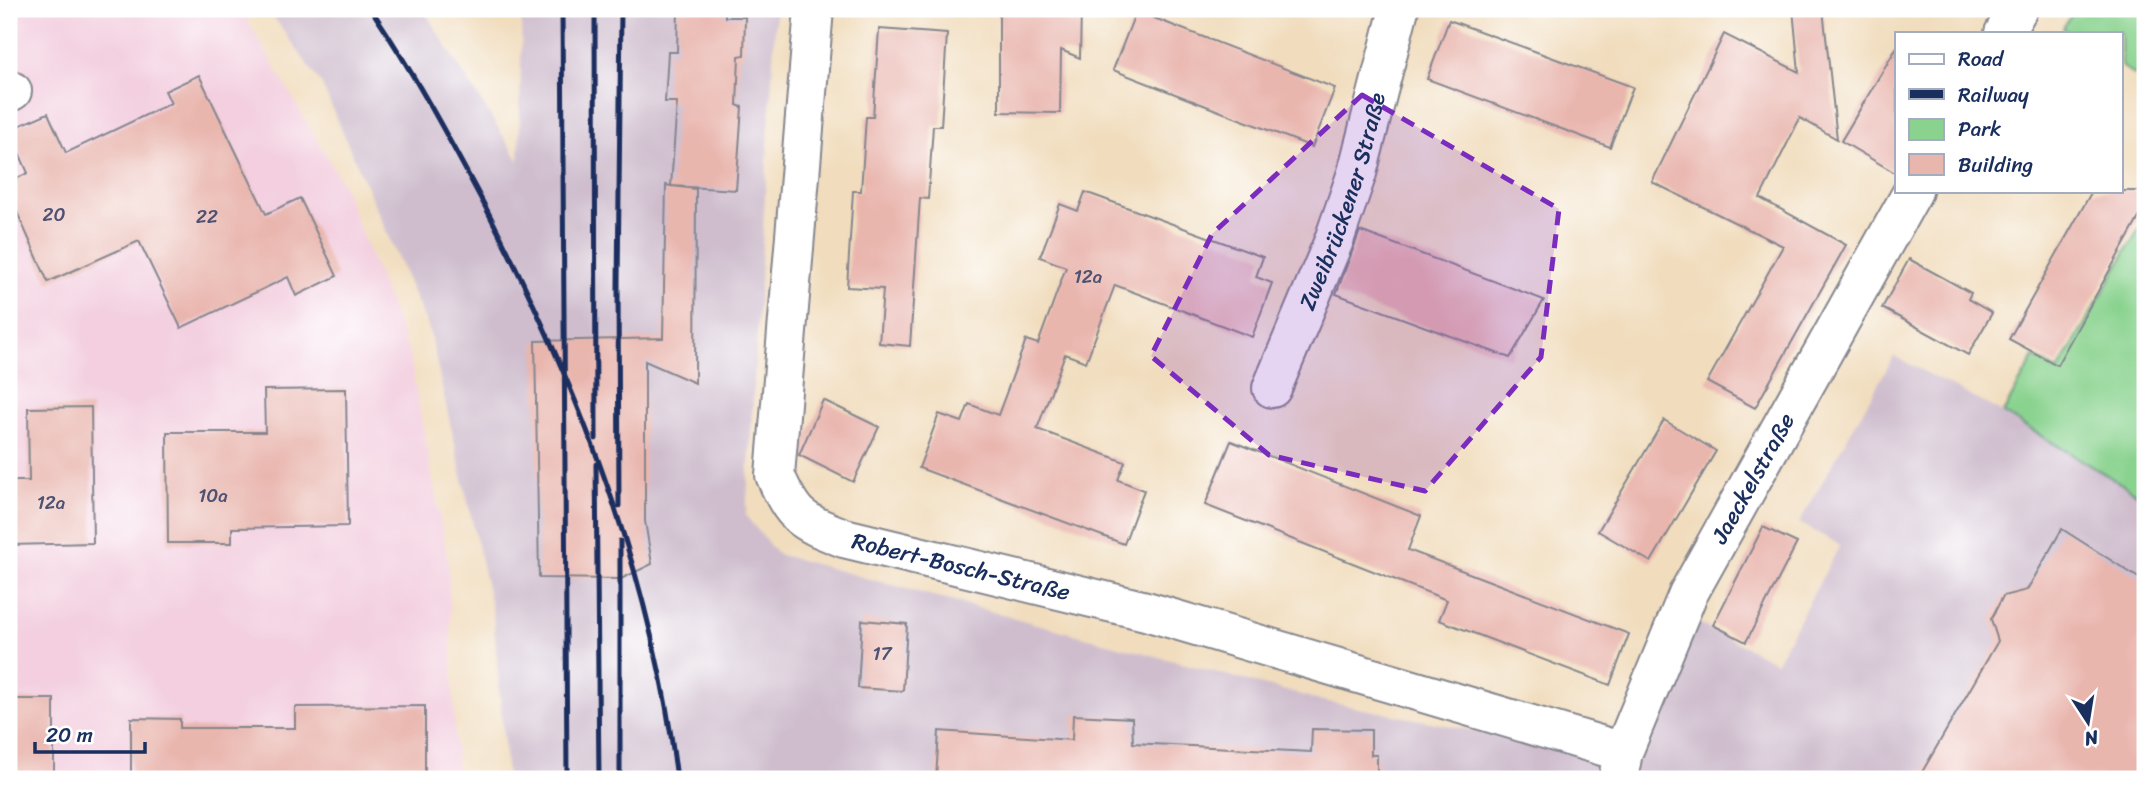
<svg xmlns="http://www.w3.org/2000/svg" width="2154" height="788" font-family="Sriracha,sans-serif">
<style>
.built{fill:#f3cfdf}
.industrial{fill:#cfbdce}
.green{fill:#8ad38f;stroke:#528176;stroke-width:2}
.building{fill:#e9b6ae}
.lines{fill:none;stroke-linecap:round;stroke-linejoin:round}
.minor-casing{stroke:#86868e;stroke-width:42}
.minor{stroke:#fff;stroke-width:38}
.rail{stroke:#1b2f5e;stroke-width:5}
.marked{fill:#7b2cbf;fill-opacity:0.2;stroke:#7b2cbf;stroke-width:5;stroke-dasharray:14 9;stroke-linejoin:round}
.labels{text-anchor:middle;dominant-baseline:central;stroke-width:6;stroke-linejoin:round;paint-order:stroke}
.number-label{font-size:19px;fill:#4e5172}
.street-label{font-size:23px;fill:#1b2f5e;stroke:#fff}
</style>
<rect width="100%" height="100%" fill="#fff"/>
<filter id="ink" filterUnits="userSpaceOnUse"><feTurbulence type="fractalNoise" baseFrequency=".0143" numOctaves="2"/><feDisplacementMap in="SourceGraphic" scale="14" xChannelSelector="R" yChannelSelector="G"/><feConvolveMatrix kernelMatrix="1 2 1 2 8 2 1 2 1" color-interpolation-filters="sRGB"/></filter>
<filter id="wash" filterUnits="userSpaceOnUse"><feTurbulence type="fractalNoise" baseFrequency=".00686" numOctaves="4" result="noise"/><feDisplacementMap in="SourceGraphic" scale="28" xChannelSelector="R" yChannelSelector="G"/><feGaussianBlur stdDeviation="1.57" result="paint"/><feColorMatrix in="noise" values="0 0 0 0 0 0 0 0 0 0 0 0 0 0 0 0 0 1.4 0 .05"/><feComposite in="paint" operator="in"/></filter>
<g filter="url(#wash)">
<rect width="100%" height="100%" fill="#f1ddbe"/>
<path class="built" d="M9,9H241L341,181L409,353L448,561L457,779H9Z"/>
<path class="industrial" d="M268,9H423L519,161L522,9H776L746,516L777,554L1323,701L1630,761L1688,618L1776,662L1840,545L1799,523L1894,356L2003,413L2145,498V779H507L493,614L429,329L322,85Z"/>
<g class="green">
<path d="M2075,9H2145V81L2121,66V33H2071L2063,28Z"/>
<path d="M2145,218V498L2003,413L2034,357L2058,371Z"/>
</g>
<g id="blocks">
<g class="building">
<path d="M678,9H725V17H745L744,55L739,56L737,105L742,107L736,190L672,186L696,189L695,383L645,361V521L652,564L621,579L539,578L535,341L663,338L666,185L671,186L677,102H665L668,52H677Z"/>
<path d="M999,9H1081L1080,58L1061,50L1060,113L999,112Z"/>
<path d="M1793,9H1823L1837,139L1800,118L1760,198L1846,245L1755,408L1707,382L1783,246L1652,182L1724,34L1799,72Z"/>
<path d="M1136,11L1335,88L1312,147L1113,70Z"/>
<path d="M1449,20L1633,87L1610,147L1427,79Z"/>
<path d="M879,29L947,34L941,126H933L928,199L920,198L910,346L879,343L883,289L847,287L853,191H861L866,117H873Z"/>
<path d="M1897,47V174L1841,141Z"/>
<path d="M199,75L266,214L300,198L337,276L296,296L288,277L181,328L139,241L48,282L9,194V182L28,173L9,130L48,113L66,153L171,103L165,91Z"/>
<path d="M2092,191H2145V207L2057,365L2009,339Z"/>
<path d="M1085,192L1263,257L1256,277L1272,283L1252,337L1115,285L1086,362L1065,354L1037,429L1125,462L1118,480L1144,490L1124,544L919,468L939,414L962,422L969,404L998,415L1026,340L1038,344L1066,267L1040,257L1060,204L1078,211Z"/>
<path d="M1360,231L1544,300L1510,358L1336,294Z"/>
<path d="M1909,259L1971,293L1968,299L1992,313L1968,355L1882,308Z"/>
<path d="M346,389L348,526L232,528V543H168L167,432H265L264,390Z"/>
<path d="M823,400L879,427L853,482L799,455Z"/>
<path d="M91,407L93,543L9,545V481H29L28,408Z"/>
<path d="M1664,420L1716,451L1651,562L1598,531Z"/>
<path d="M1231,441L1421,516L1408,550L1629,634L1610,685L1439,620L1447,600L1205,505Z"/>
<path d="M1763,527L1797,543L1746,642L1713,625Z"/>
<path d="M2062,529L2145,582V779H1918L1998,641L1991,619L2003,596L2027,590Z"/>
<path d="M862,620L907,624L903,691L858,688Z"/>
<rect x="9" y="699" width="45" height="80"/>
<path d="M425,706V779H131V718L180,719V728H295V707Z"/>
<path d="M1073,715L1132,718L1133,743L1311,752L1312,729L1371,730V755H1377V779H936L939,731L1072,740Z"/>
</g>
</g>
</g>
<g filter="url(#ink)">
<use href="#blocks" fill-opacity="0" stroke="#86868e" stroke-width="2"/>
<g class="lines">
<defs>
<g id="minor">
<path id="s1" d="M814,9L775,475C794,519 801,521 844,538L1146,611L1623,752"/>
<path d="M2004,33L2018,9"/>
<path d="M9,92L12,91"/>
<path id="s2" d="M1272,388L1333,243L1357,173L1399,9"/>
<path id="s3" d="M1618,779L1623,752L1688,594L1913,191"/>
</g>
</defs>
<use href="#minor" class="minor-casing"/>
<use href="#minor" class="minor"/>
<g class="rail">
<path d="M371,9C414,73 451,142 487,210C579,388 653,579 677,779"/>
<path d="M562,9L567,779"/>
<path d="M595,9L596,439"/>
<path d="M596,464L599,779"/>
<path d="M619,506L618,285L621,9"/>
<path d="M620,541V779"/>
</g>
</g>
</g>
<path class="marked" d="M1362,95L1559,209L1541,357L1425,491L1269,455L1151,356L1212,234Z"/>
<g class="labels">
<g class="number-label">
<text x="54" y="214">20</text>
<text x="207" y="216">22</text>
<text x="1088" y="276">12a</text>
<text x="213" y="495">10a</text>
<text x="51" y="502">12a</text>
<text x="882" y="653">17</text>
</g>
<g class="street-label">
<text stroke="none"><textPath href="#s2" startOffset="200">Zweibrückener Straße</textPath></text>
<text stroke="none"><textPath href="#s3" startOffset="331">Jaeckelstraße</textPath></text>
<text stroke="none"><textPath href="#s1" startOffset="686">Robert-Bosch-Straße</textPath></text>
</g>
</g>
<rect width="2154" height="788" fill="none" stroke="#fff" stroke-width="35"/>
<rect x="1895" y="32" width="228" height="161" fill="#ffffff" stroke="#a4acbf" stroke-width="2"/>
<rect x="1909" y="54" width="35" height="10" fill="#ffffff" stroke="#a4acbf" stroke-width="2"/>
<text x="1958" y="66" font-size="21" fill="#1b2f5e">Road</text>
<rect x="1909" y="89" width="35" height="10" fill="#1b2f5e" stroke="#a4acbf" stroke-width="2"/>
<text x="1958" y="102" font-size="21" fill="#1b2f5e">Railway</text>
<rect x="1909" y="119" width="35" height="21" fill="#8ad38f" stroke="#a4acbf" stroke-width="2"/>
<text x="1958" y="136" font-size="21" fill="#1b2f5e">Park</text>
<rect x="1909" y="154" width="35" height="21" fill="#e9b6ae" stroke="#a4acbf" stroke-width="2"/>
<text x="1958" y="172" font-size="21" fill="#1b2f5e">Building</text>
<g transform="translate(2088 722) rotate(168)" stroke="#ffffff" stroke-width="5" paint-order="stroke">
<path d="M0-5L12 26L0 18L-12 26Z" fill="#1b2f5e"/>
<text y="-10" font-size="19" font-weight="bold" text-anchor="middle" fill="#1b2f5e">N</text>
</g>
<path d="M35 742v10h110v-10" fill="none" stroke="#1b2f5e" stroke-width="3.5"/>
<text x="46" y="742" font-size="21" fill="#1b2f5e" stroke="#ffffff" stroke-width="5" paint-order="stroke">20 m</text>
</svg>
